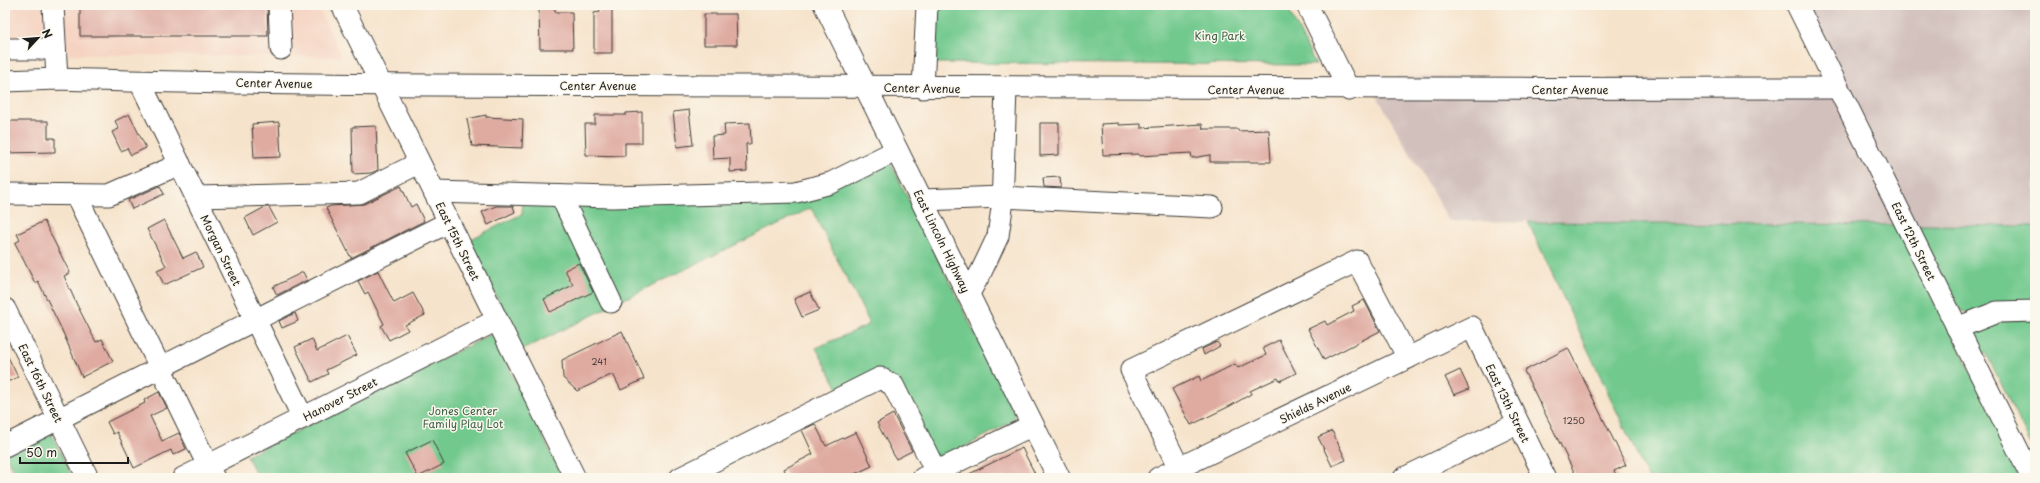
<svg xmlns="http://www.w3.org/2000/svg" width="2040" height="483" font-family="'Playpen Sans',sans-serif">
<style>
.built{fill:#f5d3c1}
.industrial{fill:#d1c0bc}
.green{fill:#72c98e;stroke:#477255}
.building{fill:#dfaba1}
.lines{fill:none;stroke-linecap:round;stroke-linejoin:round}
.minor-casing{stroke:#3d3a36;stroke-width:23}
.major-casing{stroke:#3d3a36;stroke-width:24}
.minor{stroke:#fff;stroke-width:21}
.major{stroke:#fff;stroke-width:22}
.labels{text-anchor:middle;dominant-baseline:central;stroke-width:3;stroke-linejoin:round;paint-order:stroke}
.number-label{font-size:9px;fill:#4d403d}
.park-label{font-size:11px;fill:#3e614a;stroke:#fbf7ec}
.street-label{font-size:11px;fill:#1c1c1c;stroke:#fbf7ec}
</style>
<rect width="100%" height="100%" fill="#fbf7ec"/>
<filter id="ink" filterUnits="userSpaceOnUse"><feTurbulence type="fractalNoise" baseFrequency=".025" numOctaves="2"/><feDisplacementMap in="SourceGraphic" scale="8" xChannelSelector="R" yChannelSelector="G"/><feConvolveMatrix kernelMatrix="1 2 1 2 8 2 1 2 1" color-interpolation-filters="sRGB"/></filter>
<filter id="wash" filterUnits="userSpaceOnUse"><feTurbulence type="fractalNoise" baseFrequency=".012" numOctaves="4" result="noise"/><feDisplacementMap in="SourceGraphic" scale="16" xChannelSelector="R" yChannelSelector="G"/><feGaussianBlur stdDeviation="0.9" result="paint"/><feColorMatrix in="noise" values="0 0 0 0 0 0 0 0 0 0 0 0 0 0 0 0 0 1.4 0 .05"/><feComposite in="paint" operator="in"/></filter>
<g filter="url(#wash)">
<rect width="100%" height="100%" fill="#f6e3cb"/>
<path class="built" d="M5,5H317L342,57L5,54Z"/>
<path class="industrial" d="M1787,5H2035V226L1449,221L1366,77L1825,81Z"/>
<g class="green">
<path d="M935,5H1286L1316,65L932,63Z"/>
<path d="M889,160L1015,414L1011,422L937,462L896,382L840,392L816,348L868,325V320L811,208L618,302L570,203L808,195Z"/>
<path d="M523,201H558L609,307L522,350L469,240L522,214Z"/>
<path d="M1528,222L1899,225L2023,478H1648Z"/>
<path d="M1916,225L2035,226V303L1968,313L1959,310Z"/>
<path d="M2035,319V453L1986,353L1980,355L1972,334C1978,318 2019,320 2035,319Z"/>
<path d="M490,335H493L563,478H258L247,456Z"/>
<path d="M50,431L73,478H17L5,454Z"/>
</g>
<g id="blocks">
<g class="building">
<path d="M80,5H267L268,36H80Z"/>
<path d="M598,5H612V53H594V13L600,12Z"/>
<path d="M555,8V12H572L573,49H540L539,9Z"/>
<path d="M704,14H736L737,45H704Z"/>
<path d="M689,110L693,145L677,147L673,112Z"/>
<path d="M642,112V143H625V156L586,155L585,124H595V115H626V113Z"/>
<path d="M129,114L146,148L131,155L127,148L121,151L112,132L119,129L115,121Z"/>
<path d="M486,115V117L523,119L522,148L472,146L467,119Z"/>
<path d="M5,121H48V138H55V152L5,153Z"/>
<path d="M279,122L281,157L254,158L252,124Z"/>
<path d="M750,123L751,144H746L747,171L730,172V158L713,159L712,136L725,135L724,124Z"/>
<path d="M1040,123H1059V155L1040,156Z"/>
<path d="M1119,123V125L1141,124V128L1202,124L1203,129H1238V131L1269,130L1271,162H1210V155L1192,158L1191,153L1139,156V154L1103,155L1101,124Z"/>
<path d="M376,126L378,170L371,173L353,174L352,127Z"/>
<path d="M1060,177L1061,188L1044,187L1043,178Z"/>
<path d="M160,186L164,194L132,209L128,200Z"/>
<path d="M401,186L411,207L416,204L424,221L351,258L326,208L331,206L364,204Z"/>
<path d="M496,206H513L515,212L488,225L482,212Z"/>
<path d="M265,207H269L277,222L253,235L245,218Z"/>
<path d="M164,220L183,258L196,252L203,267L164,285L157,270L166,266L147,229Z"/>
<path d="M44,221L70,273L64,276L77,305L96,342L102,339L113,361L82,377L61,328L38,281L35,283L15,243L20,240L17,234Z"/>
<path d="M579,263L593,292L550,312L544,299L573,285L565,270Z"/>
<path d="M378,271L394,303L413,293L425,315L405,325L408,330L389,340L381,326L384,324L368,292L365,294L358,281Z"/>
<path d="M303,272L307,280L277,295L273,287Z"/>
<path d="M810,292L819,310L802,317L794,299Z"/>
<path d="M1364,300L1380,331L1324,360L1308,329L1325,321L1327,325L1354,311L1352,306Z"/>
<path d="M295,313L298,321L282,328L279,321Z"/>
<path d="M622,331L644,379L621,390L613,374L577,391L563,378L562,360Z"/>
<path d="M347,336L357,355L326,370L328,374L312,382L295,347L312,339L317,351Z"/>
<path d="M1279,340L1296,373L1280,381L1278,378L1250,391L1251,394L1230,406L1191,425L1172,389L1199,376L1201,381L1235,364L1238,368L1266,355L1263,348Z"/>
<path d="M1217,342L1220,346L1204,355L1202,349Z"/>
<path d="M1568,348L1626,465L1614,471L1618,478H1577L1524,371Z"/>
<path d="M5,351L18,377L5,383Z"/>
<path d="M1460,370L1469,389L1454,395L1445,377Z"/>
<path d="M159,392L167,408L150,416L162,441L179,433L186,449L173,455L171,450L134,468L117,432L113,434L107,422L145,403L144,400Z"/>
<path d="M893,414L912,451L896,459L877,423Z"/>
<path d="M815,424L826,446L856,432L872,466L846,478H788L784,469L813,454L802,430Z"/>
<path d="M1332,431L1346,460L1332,466L1318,437Z"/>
<path d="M432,440L444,464L418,477L405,453Z"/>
<path d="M1022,448L1037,478H961Z"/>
</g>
</g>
</g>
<g filter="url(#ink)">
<use href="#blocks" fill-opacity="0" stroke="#3d3a36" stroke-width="1"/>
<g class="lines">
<defs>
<g id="minor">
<path d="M53,5L57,79"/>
<path d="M279,5L281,49"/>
<path d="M342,5L575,478"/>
<path d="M1307,5L1349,90"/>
<path d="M1797,5L2032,478"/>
<path d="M5,49H55"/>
<path d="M5,81L57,79C286,86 516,85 746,86C1110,88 1474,89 1838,88"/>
<path d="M140,82L303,418"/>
<path d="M923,88L927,5"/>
<path d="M434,192L612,197L796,192L831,183L897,150"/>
<path d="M5,194L109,195L180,164"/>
<path d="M76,195L214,478"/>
<path d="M561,196L611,302"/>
<path d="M196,197L359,193L419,163"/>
<path d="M922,200L1002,197L1212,207"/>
<path d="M968,295L981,272L998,236L1002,208L1006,88"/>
<path d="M5,309L88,478"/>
<path d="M1957,328L1997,312L2035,311"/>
<path d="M5,446L449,222"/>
<path d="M183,478L497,320"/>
<path d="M680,478L880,378L893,385L939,478"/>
<path d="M923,478L1033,425"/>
<path d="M1158,478L1472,327L1545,478"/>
<path d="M1184,478L1131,370L1357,261L1408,358"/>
<path d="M1404,478L1518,423"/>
</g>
<path id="major" d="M825,5L1059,478"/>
</defs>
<use href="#minor" class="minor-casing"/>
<use href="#major" class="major-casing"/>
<use href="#minor" class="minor"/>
<use href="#major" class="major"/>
</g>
</g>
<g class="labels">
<g class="number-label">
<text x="599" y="361">241</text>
<text x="1574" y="420">1250</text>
</g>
<g class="park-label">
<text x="1220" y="35">King Park</text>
<text x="463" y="410">Jones Center<tspan x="463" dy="13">Family Play Lot</tspan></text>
</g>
<g class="street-label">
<text transform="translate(274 83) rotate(1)">Center Avenue</text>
<text x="598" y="85">Center Avenue</text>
<text transform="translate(922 88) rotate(1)">Center Avenue</text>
<text x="1246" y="89">Center Avenue</text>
<text x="1570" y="89">Center Avenue</text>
<text transform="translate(458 241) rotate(64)">East 15th Street</text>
<text transform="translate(942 241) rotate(64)">East Lincoln Highway</text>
<text transform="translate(1914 241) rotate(64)">East 12th Street</text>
<text transform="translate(221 250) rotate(64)">Morgan Street</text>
<text transform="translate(41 383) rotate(64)">East 16th Street</text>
<text transform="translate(340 399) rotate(-27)">Hanover Street</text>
<text transform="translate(1315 403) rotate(-26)">Shields Avenue</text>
<text transform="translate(1508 403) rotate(64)">East 13th Street</text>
</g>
</g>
<rect width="2040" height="483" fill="none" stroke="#fbf7ec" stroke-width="20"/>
<g transform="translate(38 38) rotate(64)" stroke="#fbf7ec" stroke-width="3" paint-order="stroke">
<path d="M0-3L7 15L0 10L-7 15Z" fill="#1c1c1c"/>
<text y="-6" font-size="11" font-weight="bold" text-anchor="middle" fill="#1c1c1c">N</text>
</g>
<path d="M20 457v6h108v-6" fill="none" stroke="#1c1c1c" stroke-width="2"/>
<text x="26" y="457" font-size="12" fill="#1c1c1c" stroke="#fbf7ec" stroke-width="3" paint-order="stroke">50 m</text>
</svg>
